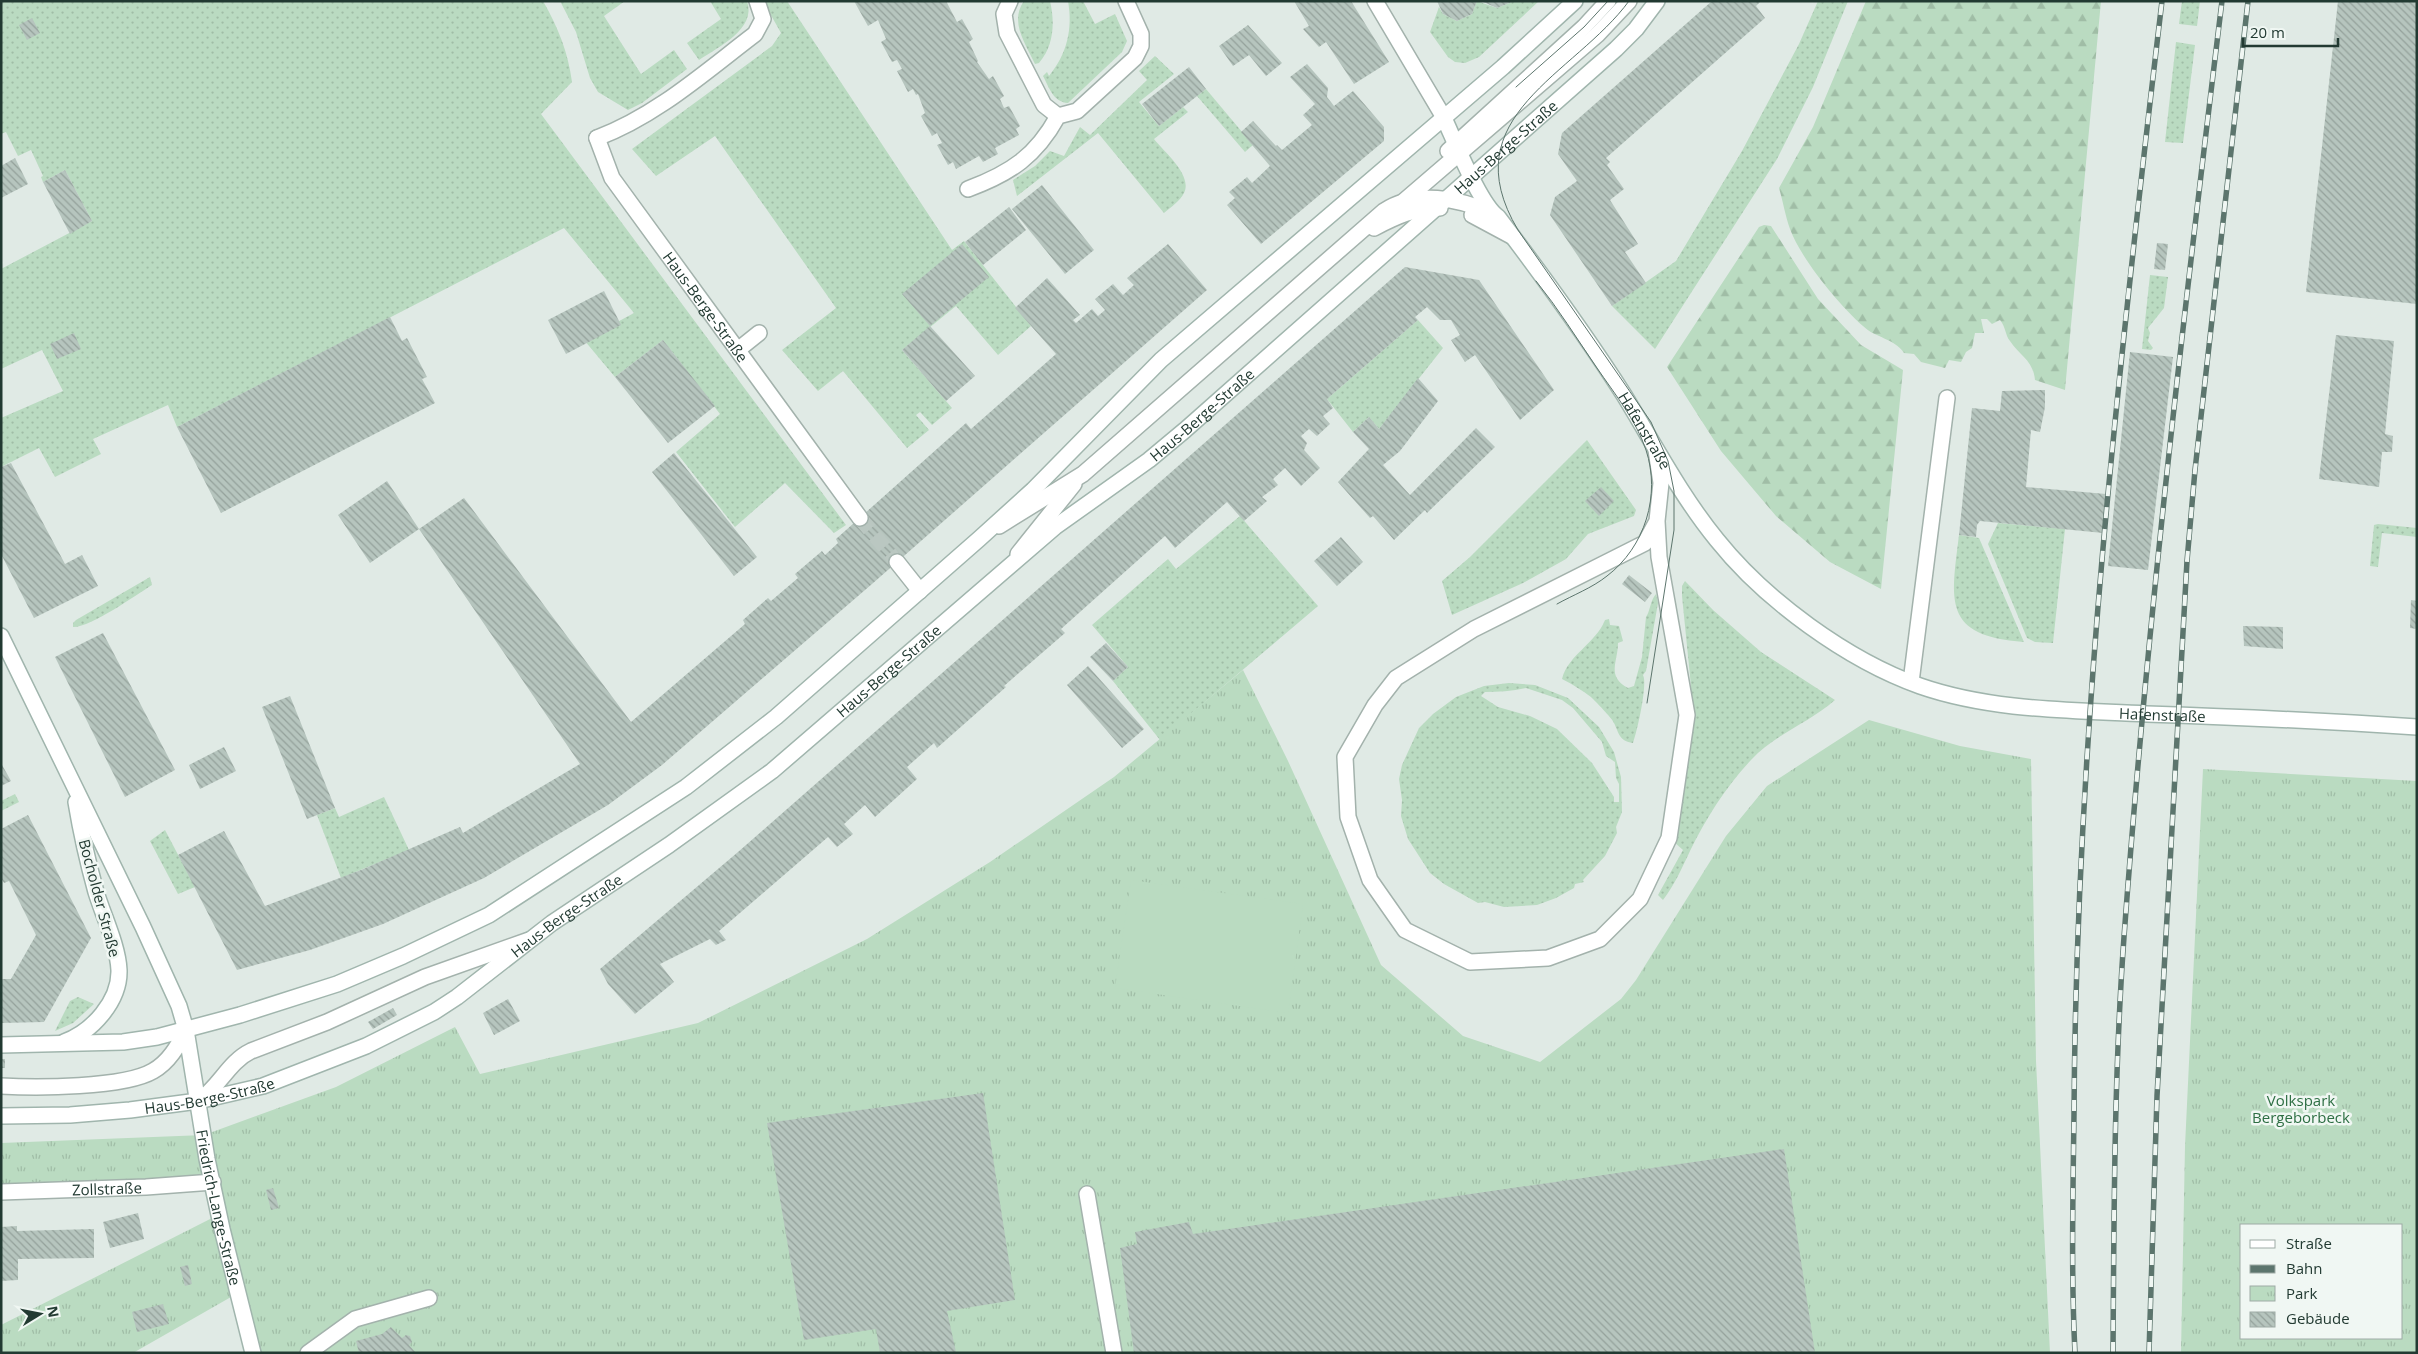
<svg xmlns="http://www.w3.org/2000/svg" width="2418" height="1354" font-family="'Open Sans',sans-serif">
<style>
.grass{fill:url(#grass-dots);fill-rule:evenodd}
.forest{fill:url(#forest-firs)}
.park{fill:url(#park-tufts);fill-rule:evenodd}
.garden{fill:#badbc1}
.building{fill:url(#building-back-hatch)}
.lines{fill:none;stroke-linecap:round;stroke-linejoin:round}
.minor-tunnel{stroke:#bac7c1;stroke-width:15;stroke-dasharray:15 8;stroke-linecap:butt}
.service-casing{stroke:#a3b2ac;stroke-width:18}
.minor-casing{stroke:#a3b2ac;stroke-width:18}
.secondary-casing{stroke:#a0b5ad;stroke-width:18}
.service{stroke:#fff;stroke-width:15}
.minor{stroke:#fff;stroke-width:15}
.secondary{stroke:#fff;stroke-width:15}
.tram{stroke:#5c756d;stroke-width:1}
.rail-casing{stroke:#5c756d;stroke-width:5.5}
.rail{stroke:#f0f7f3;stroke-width:4;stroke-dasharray:11;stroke-linecap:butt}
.labels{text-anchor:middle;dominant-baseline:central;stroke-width:5;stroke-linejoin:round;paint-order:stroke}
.street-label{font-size:15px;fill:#223a32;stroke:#f0f7f3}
.park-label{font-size:15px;fill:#2e6f44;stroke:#f0f7f3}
</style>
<defs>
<pattern id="grass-dots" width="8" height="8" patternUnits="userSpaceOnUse" patternTransform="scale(1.25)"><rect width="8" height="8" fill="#badbc1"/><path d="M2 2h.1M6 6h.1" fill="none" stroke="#a0bda6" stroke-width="1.8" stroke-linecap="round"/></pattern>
<pattern id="forest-firs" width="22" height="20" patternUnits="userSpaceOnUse" patternTransform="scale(1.25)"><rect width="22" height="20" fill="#badbc1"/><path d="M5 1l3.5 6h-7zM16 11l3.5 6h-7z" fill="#a0bda6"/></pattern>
<pattern id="park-tufts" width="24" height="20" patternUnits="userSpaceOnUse" patternTransform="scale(1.25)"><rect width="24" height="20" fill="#badbc1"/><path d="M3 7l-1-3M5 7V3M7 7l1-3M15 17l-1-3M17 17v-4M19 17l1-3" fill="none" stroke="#a0bda6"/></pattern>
<pattern id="building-back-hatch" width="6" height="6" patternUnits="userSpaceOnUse" patternTransform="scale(1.25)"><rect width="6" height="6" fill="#b6c5be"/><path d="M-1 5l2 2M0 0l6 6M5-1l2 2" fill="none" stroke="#94a19b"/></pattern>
</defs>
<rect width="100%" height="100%" fill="#e0eae5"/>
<g class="grass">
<path d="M1,1H543C558,27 568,52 572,82L541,114L846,525L834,533L785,483L735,527L676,452L720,414L663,340L615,377L584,340L634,313L564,228L177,427L168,405L93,439L101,454L55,477L39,448L1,467V418L63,391L42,350L1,369V269L92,221L65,170L43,182L41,177L43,176L31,150L18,156L6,132L1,134Z"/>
<path d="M560,1H625L604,16L641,74L674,50L687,69L642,103L628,110L598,92L590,78L576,32Z"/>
<path d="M710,1H747C757,29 718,47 699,60L687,43L721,19Z"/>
<path d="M763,1H787L952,250L964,241L1031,326L998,355L956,306L902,350L952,408L932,425L920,412L916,415L929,430L907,448L843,371L818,391L782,350L836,308L715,136L656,176L632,149L772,46L781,33Z"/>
<path d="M1024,1H1050C1055,22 1054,46 1039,63L1035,64C1026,44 1009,22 1024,1Z"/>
<path d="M1068,1H1083L1095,24L1115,14L1127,41L1122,52L1068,103C1053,102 1049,87 1043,76L1047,72L1049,76C1067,54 1073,29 1068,1Z"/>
<path d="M1477,1L1497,8L1514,1H1539L1479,57L1465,63L1455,62L1448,57L1430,32L1439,7L1443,14L1457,21L1472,14Z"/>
<path d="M1818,1H1848L1813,87L1777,159L1655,349L1612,306L1676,261L1742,151L1799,44Z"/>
<path d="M2182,1H2200L2197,26L2179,24Z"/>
<path d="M2176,42L2195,45L2183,143L2165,142Z"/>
<path d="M1155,56L1174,74L1139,102L1159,126L1183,107L1188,112L1154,139C1164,152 1193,175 1184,193C1180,201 1171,207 1164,213L1098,133L1017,196L1013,180L1035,166L1050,151L1064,156L1080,127L1090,135L1147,80L1139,71Z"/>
<path d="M1206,89L1253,145L1245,152L1197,96Z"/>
<path d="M2150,275L2168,277L2164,308L2148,328L2150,333L2148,341L2153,348L2151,350L2142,349Z"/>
<path d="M1418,320L1443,348L1379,429L1369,417L1353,432L1327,399Z"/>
<path d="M1587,440L1636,510L1634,516L1588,534L1566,559L1523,583L1452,615L1442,581L1470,557Z"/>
<path d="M1240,516L1318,606L1160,740L1113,681L1128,667L1092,625L1168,559L1176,569Z"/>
<path d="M1998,523L2065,529L2053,643L2035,642L2027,638L1988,544Z"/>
<path d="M2378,524L2417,528V537L2382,533L2378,567L2370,566L2374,525Z"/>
<path d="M1959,535L1979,538L2024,642C1942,636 1951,601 1959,535Z"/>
<path d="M150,577L152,585C136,595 90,628 73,627V623L76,620Z"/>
<path d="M1685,581L1713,610L1761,652L1835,700C1809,723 1775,734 1751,760C1726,787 1706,818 1690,851C1682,868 1674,886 1663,900L1658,895L1683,850L1674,842L1691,686L1682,596V586Z"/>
<path d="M1656,594L1658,603L1646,671L1643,675C1648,684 1637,732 1633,743C1619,741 1619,733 1614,723C1612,718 1595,701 1591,697C1583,691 1572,684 1562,679C1568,655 1596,643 1605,620L1609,619L1610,625L1619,626L1623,641L1618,643C1618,662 1606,676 1628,688L1634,686L1642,657L1646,617C1650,612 1650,601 1656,594Z"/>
<path d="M1509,683L1535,685L1568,698L1599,727L1614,752L1621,777L1622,812L1616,827L1617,833L1605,856L1583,880L1584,882L1575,884L1574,888L1556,898L1537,905L1504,907L1485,902L1478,903L1444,884L1430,873L1408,839L1401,816L1402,800L1399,779L1402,765L1419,728L1433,714L1456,697L1484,686ZM1526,688L1562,700L1573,708L1602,742L1606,756L1615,762L1616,778L1619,784V802H1614V797L1592,763L1557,729L1530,716L1498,707L1481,696L1485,692C1498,692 1512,691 1526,688Z"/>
<path d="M15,794L19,802L1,811V801Z"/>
<path d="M384,797L409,850L341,878L317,815L335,808L339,817Z"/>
<path d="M165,830L195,887L178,894L150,841Z"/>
<path d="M78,997L94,1004L73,1023L55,1031L70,1001Z"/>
</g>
<g class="forest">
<path d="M1866,1H2101L2065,390L2035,380C2033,360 2020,356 2010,341C2005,335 2006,327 2000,320L1992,324L1987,319H1981L1984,333H1975L1972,348L1966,352L1961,362L1949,360L1945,368L1921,362L1914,354L1904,353C1894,338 1875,338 1863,326C1839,305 1801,259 1790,229C1785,215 1783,201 1779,188L1813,127Z"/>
<path d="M1764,225L1771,226L1818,299L1861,345L1903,370L1881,589L1830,562L1776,516L1721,451L1667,367L1759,227Z"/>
</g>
<g class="park">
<path d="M1243,670L1288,761L1381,965L1463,1036L1540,1062L1621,999L1636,980L1726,836L1767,786L1869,720L1960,746L2031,759L2036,1061L2050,1353H254L213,1182L1,1193V1143L204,1135L336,1087L455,1027L480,1074L698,1023L867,939L990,862L1114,777Z"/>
<path d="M2203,769L2417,781V1353H2181L2185,1146ZM2242,1225H2402V1338H2242Z"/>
<path d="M218,1215L231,1297L133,1353H1V1325Z"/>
</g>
<path class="garden" d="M1131,880L1303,904L1288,1013L1115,988Z"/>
<g class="building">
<path d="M854,1H946L957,22L962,19L973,39L969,42L978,61L977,62L989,79L993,76L1004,96L1000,99L1004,108L1009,106L1020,126L1016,129L1019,135L995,148L998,154L983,162L979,156L956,169L953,162L948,165L937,145L942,143L937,133L932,136L921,116L925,113L918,94L916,95L913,89L908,92L897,71L902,69L897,60L892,62L881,42L886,39L878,20L868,26Z"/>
<path d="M1294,1H1351L1389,62L1354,84L1326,42L1319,47L1303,29L1309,26Z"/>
<path d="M1437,1H1477L1472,14L1457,21L1443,14Z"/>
<path d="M1481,1H1514L1497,8Z"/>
<path d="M1712,1H1761L1756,6L1765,18L1606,158L1610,162L1607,165L1624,189L1610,200L1638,244L1625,252L1646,283L1612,306L1550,215L1555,197L1577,181L1558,154L1562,133Z"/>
<path d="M2338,1H2417V304L2306,292Z"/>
<path d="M32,18L40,33L27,40L19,25Z"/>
<path d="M1248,25L1282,63L1266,76L1249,55L1233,66L1219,46Z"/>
<path d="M1307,64L1328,88L1327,97L1334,106L1353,91L1384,127V141L1261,244L1227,205L1235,198L1229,192L1247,177L1252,183L1270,166L1241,132L1253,121L1276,146L1277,145L1282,150L1312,125L1303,115L1315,104L1290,77Z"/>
<path d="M1189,67L1206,89L1159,126L1142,104Z"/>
<path d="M15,158L28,184L1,198V166Z"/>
<path d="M65,170L92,221L70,234L43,182Z"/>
<path d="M1042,185L1094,250L1065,274L1012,209Z"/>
<path d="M1009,207L1026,230L983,265L965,242Z"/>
<path d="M2157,243L2168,244L2165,270L2154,269Z"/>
<path d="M962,244L989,277L930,326L902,294Z"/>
<path d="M1168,244L1207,290L872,584L662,765L608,805L484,878L383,924L310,950L237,970L178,855L224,831L265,906L361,870L460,827L463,833L580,764L419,529L464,498L631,722L745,624L743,620L768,598L771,601L798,578L795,574L822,551L825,555L838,543L836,539L966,423L971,429L1056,354L1015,308L1047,278L1080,315L1073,320L1076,323L1092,309L1098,316L1105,310L1095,299L1113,284L1123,295L1134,285L1127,278Z"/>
<path d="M1405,267L1479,280L1554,390L1520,420L1475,355L1465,362L1451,340L1460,335L1451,320H1440L1427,307L1415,317L1418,320L1327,399L1333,408L1323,416L1330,424L1317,436L1309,429L1301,436L1307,443L1304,450L1320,468L1301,486L1285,468L1273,479L1278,485L1262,497L1267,501L1244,521L1227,502L1175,548L1165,536L1061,629L1065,633L1004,686L1006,687L937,748L934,743L907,767L917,779L875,817L865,805L844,824L853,834L837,847L828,837L719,931L726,940L716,945L710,939L660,964L674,982L635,1014L608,984L600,969L738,852Z"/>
<path d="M604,291L621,325L566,354L548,320Z"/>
<path d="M390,317L402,341L407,338L427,377L422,379L435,403L221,513L177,427Z"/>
<path d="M930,326L975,376L946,401L902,350Z"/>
<path d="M74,333L81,349L57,359L50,344Z"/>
<path d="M2336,335L2394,341L2385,434L2393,436L2392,452H2382L2379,487L2319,479Z"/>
<path d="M663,340L715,406L668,443L615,377Z"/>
<path d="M2130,352L2173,357L2148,570L2108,566Z"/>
<path d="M1418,378L1438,401L1400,451L1383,465L1410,495L1476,428L1495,447L1427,513L1425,510L1394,540L1373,516L1370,518L1338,482L1369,449L1353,432L1369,417L1379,429Z"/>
<path d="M2045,390V407L2040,432L2031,430L2026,487L2106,494L2103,533L1980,521L1977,525L1976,537L1959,535L1972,408L2000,411L2002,391Z"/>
<path d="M674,453L757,557L734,576L652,472Z"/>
<path d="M11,463L65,564L82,555L98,586L34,618L1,554V467Z"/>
<path d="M387,481L419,529L370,563L338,515Z"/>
<path d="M1601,487L1614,501L1599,516L1585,501Z"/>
<path d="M1341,537L1363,562L1337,586L1314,561Z"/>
<path d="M1629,575L1652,593L1645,602L1622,584Z"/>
<path d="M2411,600L2417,601V629L2410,628Z"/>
<path d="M2243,626L2283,627V649L2244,646Z"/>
<path d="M103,633L175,770L125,797L55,657Z"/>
<path d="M1106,643L1128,667L1113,681L1090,657Z"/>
<path d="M1088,666L1144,729L1122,748L1067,685Z"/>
<path d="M290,696L335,808L307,819L262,707Z"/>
<path d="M224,747L236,771L200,789L189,765Z"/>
<path d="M1,763L11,781L1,786Z"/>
<path d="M28,815L91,938L44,1022L1,1023V979H11L36,935L9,881L4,883L1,878V829Z"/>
<path d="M508,999L520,1021L494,1035L483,1013Z"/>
<path d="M393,1008L397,1015L373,1029L368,1022Z"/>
<rect x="1" y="1059" width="4" height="9"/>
<path d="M983,1093L1015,1300L947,1311L956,1352L880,1353L876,1329L804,1340L767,1123Z"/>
<path d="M1784,1149L1815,1353H1134L1120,1248L1137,1244L1135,1232L1189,1222L1193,1234Z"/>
<path d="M273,1188L279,1208L271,1210L266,1190Z"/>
<path d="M138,1213L144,1239L110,1248L103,1222Z"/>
<path d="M17,1226V1231L94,1229V1258L18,1259V1280L1,1281V1227Z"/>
<path d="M188,1265L192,1284L185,1286L180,1267Z"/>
<path d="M163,1304L169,1324L137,1332L132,1312Z"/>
<path d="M391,1327L402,1338L406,1335L410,1336L412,1342L409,1345L416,1353H359L356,1341L382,1334Z"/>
</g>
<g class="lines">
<path class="minor-tunnel" d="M860,518L897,562"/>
<defs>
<g id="service">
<path d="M1010,1L1004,14L1007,33L1044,105L1058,116"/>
<path d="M597,138C656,116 705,72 755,34L763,19L757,1"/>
<path d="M1448,151L1584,27L1608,1"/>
<path d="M968,189C1011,173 1036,156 1058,116L1077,111L1135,58L1141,46V34L1126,1"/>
<path d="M1404,201L1597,35L1629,1"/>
<path d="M1472,215L1513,237"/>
<path d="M1374,228C1395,217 1416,207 1440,208"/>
<path d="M739,349L759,333"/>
<path d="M1656,450L1661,483L1657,521L1659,557L1687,715L1669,838L1640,899L1600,939L1548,958L1470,962L1405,930L1370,880L1348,817L1345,757L1375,705L1396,678L1474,629L1645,543L1657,521"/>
<path d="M999,526L1083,474L1384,211C1416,190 1458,198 1492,213"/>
<path d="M1018,554L1074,484"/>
<path d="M1,1086C36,1088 124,1088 153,1071C169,1062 178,1046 186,1030"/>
<path d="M198,1101C219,1088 228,1062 251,1051L327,1022L425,977L529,940"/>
<path d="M1087,1194L1114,1353"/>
<path d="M308,1353L355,1319L429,1298"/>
</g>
<g id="minor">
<path d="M1375,1L1443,116"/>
<path id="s1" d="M597,138L612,178L860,518"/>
<path d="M897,562L920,591"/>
<path d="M1911,682L1947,398"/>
<path id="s2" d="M1,1192L146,1187L213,1182"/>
</g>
<g id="secondary">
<path id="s3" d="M1443,116C1454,139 1480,205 1498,217C1542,275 1585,334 1624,395C1654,444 1681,496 1717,540C1765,600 1847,660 1920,686C1992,711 2072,710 2147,714C2237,717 2327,721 2417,727"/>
<path id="s4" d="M1,636L143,927L179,1006L186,1030L207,1159L222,1229L253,1353"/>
<path d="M64,1042C92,1032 120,1001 119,970C118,946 103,915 96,892C88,863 81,832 76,802"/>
<path d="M1,1045L123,1042L157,1037L240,1015L337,984L403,956L489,915L686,787L776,717L979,539L1033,490L1161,360L1503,67L1575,1"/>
<path id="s5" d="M1,1116L70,1115L130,1110L198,1101L263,1086L366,1046L434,1012L457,997L552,923L669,845L772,771L1055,527L1149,460L1185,430L1616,49L1636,29L1657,1"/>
</g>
</defs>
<use href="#service" class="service-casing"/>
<use href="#minor" class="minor-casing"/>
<use href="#secondary" class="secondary-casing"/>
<use href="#service" class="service"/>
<use href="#minor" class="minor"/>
<use href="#secondary" class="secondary"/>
<g class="tram">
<path d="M1629,1C1575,75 1450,116 1518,230L1651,422L1668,461L1674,491V530L1647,703"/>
<path d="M1516,87L1584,27L1608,1"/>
<path d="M1536,281C1558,308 1577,339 1597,368C1614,393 1636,420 1646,450C1661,495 1645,547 1607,576C1592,588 1573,595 1557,604"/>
</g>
<defs>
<g id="rail">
<path d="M2075,1353C2071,1273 2073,1194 2074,1114C2076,742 2118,371 2162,1"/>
<path d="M2113,1353C2114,1214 2114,1075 2124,937C2147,624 2184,313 2222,1"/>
<path d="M2149,1353L2157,1096L2187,561L2195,470L2248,1"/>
</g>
</defs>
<use href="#rail" class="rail-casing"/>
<use href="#rail" class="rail"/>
</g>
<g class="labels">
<g class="street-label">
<text stroke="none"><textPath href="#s5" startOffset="1830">Haus-Berge-Straße</textPath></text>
<text stroke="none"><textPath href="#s1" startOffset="202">Haus-Berge-Straße</textPath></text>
<text stroke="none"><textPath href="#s5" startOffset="1425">Haus-Berge-Straße</textPath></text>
<text stroke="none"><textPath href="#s3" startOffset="375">Hafenstraße</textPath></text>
<text stroke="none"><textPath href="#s5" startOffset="1020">Haus-Berge-Straße</textPath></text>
<text stroke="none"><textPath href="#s3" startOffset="1004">Hafenstraße</textPath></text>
<text transform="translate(100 898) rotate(75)">Bocholder Straße</text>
<text stroke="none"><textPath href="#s5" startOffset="615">Haus-Berge-Straße</textPath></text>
<text stroke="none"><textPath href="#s5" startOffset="210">Haus-Berge-Straße</textPath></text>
<text stroke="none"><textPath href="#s2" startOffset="106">Zollstraße</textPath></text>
<text stroke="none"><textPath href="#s4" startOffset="616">Friedrich-Lange-Straße</textPath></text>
</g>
<g class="park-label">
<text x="2301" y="1100">Volkspark<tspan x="2301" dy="17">Bergeborbeck</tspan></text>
</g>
</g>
<rect width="2418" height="1354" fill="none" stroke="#223a32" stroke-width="5"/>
<rect x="2240" y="1224" width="162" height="115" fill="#f0f7f3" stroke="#9eaba6"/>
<rect x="2250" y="1240" width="25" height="8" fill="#ffffff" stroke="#9eaba6"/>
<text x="2286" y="1249" font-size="15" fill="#223a32">Straße</text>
<rect x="2250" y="1265" width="25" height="8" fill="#5c756d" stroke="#9eaba6"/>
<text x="2286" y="1274" font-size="15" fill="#223a32">Bahn</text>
<rect x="2250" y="1286" width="25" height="15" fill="url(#park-tufts)" stroke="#9eaba6"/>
<text x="2286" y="1299" font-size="15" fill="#223a32">Park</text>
<rect x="2250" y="1312" width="25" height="15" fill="url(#building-back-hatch)" stroke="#9eaba6"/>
<text x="2286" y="1324" font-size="15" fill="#223a32">Gebäude</text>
<g transform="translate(40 1314) rotate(80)" stroke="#f0f7f3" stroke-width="4" paint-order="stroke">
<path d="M0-4L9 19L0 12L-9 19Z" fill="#223a32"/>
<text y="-8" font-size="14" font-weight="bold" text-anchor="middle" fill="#223a32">N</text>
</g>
<path d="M2243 38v8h95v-8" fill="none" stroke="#223a32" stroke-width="2.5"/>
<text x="2250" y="38" font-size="15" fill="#223a32" stroke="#f0f7f3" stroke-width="4" paint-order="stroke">20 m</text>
</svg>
